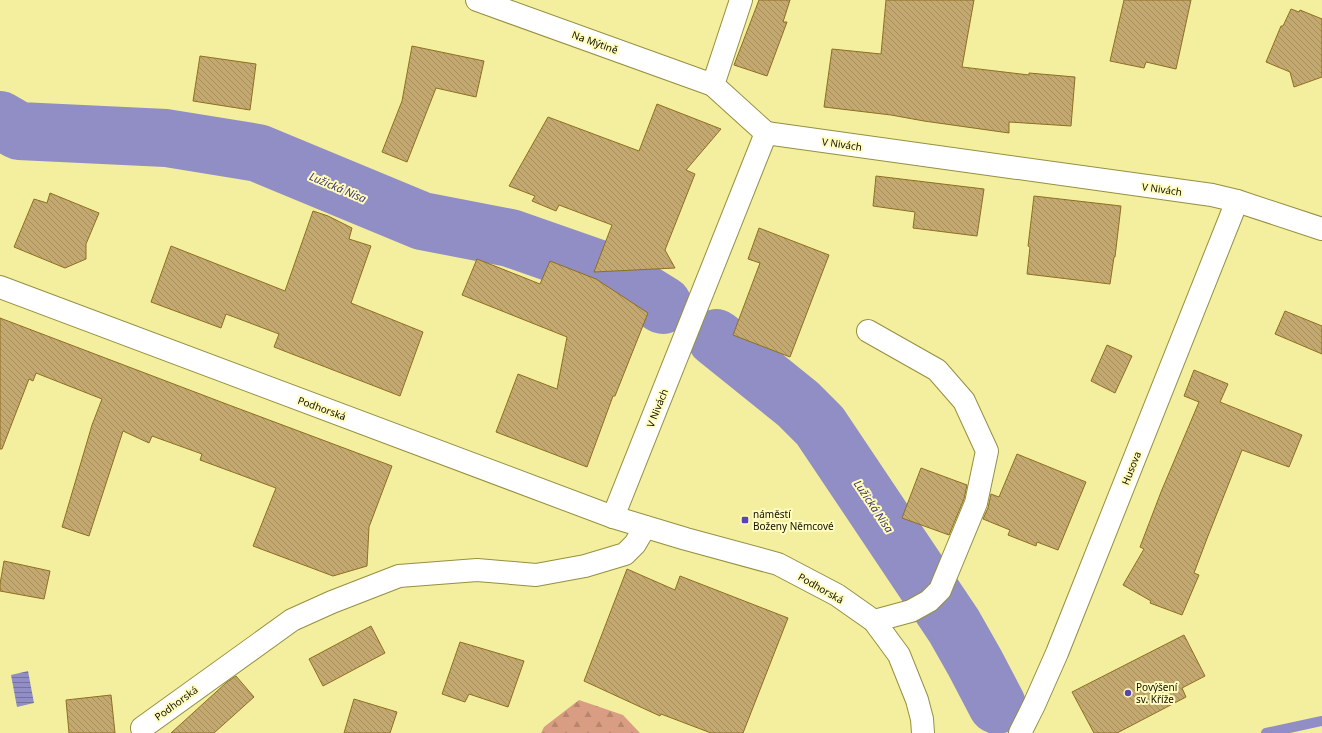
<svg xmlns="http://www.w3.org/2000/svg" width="1322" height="733" font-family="'Noto Sans',sans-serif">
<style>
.forest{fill:url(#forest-firs)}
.water{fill:url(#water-rules)}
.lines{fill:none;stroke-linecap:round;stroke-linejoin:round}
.stream{stroke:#908ec5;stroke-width:10}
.river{stroke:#908ec5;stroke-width:58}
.building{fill:url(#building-back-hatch);stroke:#8e6f21}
.minor-casing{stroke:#958f41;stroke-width:24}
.major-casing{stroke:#958f41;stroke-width:24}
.minor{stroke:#fff;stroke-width:22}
.major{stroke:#fff;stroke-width:22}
.poi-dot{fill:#5943bb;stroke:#fffcbd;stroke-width:1.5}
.labels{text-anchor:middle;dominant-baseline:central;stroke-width:4;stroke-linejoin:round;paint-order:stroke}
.street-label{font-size:10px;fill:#110f00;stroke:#fffcbd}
.poi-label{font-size:10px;fill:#110f00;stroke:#fffcbd;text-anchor:start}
.water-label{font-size:11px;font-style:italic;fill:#3e3579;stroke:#fffcbd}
</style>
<defs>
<pattern id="forest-firs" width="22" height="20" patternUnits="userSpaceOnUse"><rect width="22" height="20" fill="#d89d82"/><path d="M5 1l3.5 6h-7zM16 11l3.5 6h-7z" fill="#b8866e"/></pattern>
<pattern id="water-rules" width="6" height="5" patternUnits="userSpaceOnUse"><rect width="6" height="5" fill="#908ec5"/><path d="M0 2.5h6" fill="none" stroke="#74729e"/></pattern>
<pattern id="building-back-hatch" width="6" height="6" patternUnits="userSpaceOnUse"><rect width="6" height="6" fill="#c3a86f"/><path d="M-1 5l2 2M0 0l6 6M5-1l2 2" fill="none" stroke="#a68f5e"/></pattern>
</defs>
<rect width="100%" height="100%" fill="#f4ef9f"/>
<path class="forest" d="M579,700L623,715L640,733H541L544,727Z"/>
<path class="water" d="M28,671L34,703L17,707L11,675Z"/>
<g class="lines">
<path class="stream" d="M1266,733L1322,721"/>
<g class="river">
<path d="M0,120L19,131L166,138L258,153L422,221L510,238L613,274L663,305"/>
<path d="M716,338L798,404L820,426L954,626L975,663L997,705"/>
</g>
</g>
<g class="building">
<path d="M759,0H790L783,22H787L767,76L734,65Z"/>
<path d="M886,0H974L962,67L1029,75V73L1075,77L1071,126L1009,122V133L924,121L891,115L824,107L832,49L881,54Z"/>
<path d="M1124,0H1191L1176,69L1146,62L1144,68L1110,61Z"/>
<path d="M1291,9L1299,12L1300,10L1322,19V77L1294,87L1290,72L1266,62L1281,26H1283Z"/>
<path d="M412,46L484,61L476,97L436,88L407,162L382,152L402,101Z"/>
<path d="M200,56L256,64L250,110L193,101Z"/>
<path d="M657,104L721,129L686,170L695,174L665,250L675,268L594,272L612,225L559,205L556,211L532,201L535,196L509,186L548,117L639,151Z"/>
<path d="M876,176L984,189L977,236L913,228L915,212L873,206Z"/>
<path d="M50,193L99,213L86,244V259L65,268L14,247L34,199L47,203Z"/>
<path d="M1034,196L1121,206L1115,257H1114L1110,284L1027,274L1030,247L1028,246Z"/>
<path d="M313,211L328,216L352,228L349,239L371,246L351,303L423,332L400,396L274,347L279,334L226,314L221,328L151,302L171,246L285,291Z"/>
<path d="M759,228L829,255L790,357L733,335L760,263L748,259Z"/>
<path d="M477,259L540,284L550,261L596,279L648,313L615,396H613L587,467L496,432L518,374L557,389L567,337L462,295Z"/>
<path d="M1285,311L1322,326V354L1275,334Z"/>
<path d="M0,318L229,405L392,466L369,527L367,566L333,576L253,546L276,488L200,460L202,454L152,436L149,443L123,431L89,536L62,527L92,425L102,399L36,373L33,381L29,379L2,449H0Z"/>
<path d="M1107,345L1132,356L1115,393L1091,381Z"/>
<path d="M1194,370L1228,384L1220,402L1302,435L1289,467L1242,450L1208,536L1194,573L1199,575L1182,615L1150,603L1151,601L1123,585L1144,549L1140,547L1161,492L1199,402L1184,396Z"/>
<path d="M1017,454L1086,482L1058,550L1037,542L1036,546L1013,537L1008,535L1010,530L983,519L988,508L991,494L999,497Z"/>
<path d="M921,468L967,485L964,499L949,535L902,518Z"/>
<path d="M4,561L50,571L44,599L0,591V584Z"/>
<path d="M627,569L675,590L680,576L788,618L743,733H711L661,714L660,716L584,681Z"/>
<path d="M371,626L385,653L323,686L309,659Z"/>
<path d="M1184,635L1205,676L1182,688L1186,697L1117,733H1094L1072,692Z"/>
<path d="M460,642L524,661L508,707L469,694L465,702L442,694Z"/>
<path d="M236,676L254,697L214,733H171L227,682Z"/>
<path d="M111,695L115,733H69L66,700Z"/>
<path d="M354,699L397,712L390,733H344Z"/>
</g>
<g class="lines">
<defs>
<g id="minor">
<path d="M477,0L713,85L766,133"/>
<path d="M713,85L741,0"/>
<path d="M766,133L1212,195L1237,201L1322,229"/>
<path d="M868,331L937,370L964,401L987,451L976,503L940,590L929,601L911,611L874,621"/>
<path d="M613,517L766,133"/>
<path d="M142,728L292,620L332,602L399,576L477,570L536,575L585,566L625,554L635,544L645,527"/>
<path d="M1020,733L1034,705L1057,653L1237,201"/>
</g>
<path id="major" d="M0,287L613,517L686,539L778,564L837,595L874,621L899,655L917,700L922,719L923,733"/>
</defs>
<use href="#minor" class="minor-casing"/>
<use href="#major" class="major-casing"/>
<use href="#minor" class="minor"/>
<use href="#major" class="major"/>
</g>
<g class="poi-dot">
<rect x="741" y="516" width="8" height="8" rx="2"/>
<circle cx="1128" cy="693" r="4"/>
</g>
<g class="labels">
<g class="street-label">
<text transform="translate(595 42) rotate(20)">Na Mýtině</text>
<text transform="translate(842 144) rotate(8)">V Nivách</text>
<text transform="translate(1162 189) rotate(8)">V Nivách</text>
<text transform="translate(322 408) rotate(20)">Podhorská</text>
<text transform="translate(657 408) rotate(-68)">V Nivách</text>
<text transform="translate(1131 468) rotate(-68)">Husova</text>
<text transform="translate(821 588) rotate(30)">Podhorská</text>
<text transform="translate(176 703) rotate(-36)">Podhorská</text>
</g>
<g class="poi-label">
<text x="753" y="514">náměstí<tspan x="753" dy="12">Boženy Němcové</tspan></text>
<text x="1136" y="687">Povýšení<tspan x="1136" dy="12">sv. Kříže</tspan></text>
</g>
<g class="water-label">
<text transform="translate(338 187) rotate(23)">Lužická Nisa</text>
<text transform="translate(874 506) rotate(56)">Lužická Nisa</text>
</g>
</g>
</svg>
